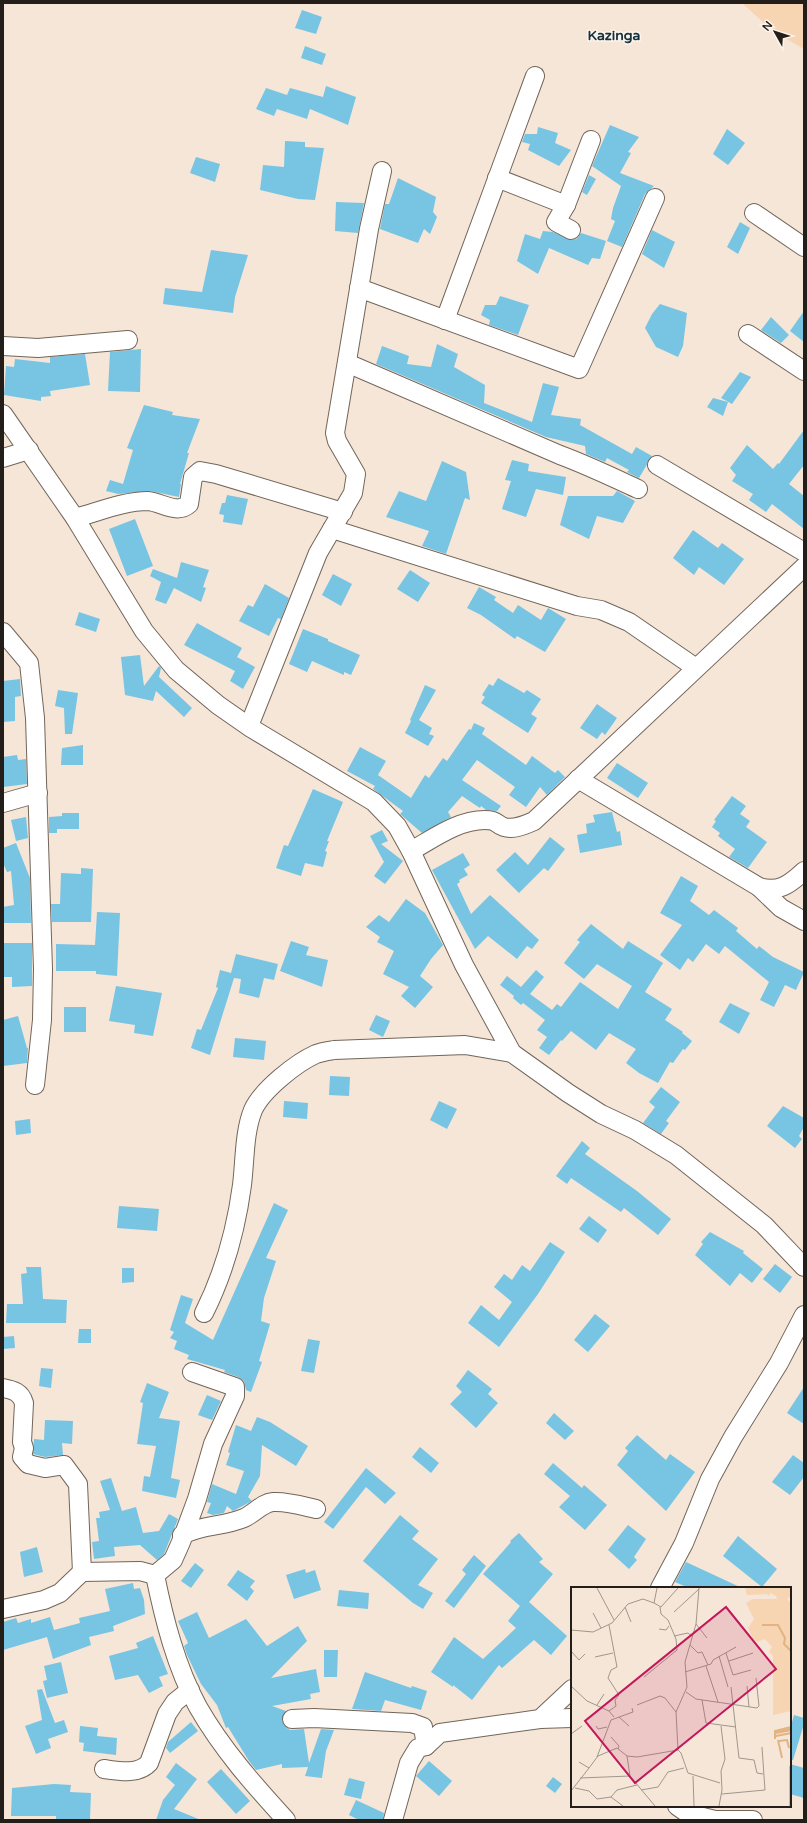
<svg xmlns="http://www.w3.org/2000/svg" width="807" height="1823" font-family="'Varela Round',sans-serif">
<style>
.green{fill:#f7d4b2}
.building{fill:#78c4e3}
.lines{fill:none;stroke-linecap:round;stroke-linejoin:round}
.minor-casing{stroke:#726559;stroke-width:20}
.minor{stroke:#fff;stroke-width:18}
.labels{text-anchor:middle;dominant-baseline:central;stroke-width:3;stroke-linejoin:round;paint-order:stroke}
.quarter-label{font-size:14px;font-weight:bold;fill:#15323d;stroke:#fdf4ec}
.inset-river{fill:none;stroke:#e3b381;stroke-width:2}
.inset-road{fill:none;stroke:#a1968c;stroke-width:1}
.view{fill:#c2185b;fill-opacity:0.15;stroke:#c2185b;stroke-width:2}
.inset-edge{fill:none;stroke:#231e19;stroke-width:2}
</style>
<rect width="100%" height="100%" fill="#f5e6d8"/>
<path class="green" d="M742,3H804V49L774,32Z"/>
<g class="building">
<path d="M302,10L322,17L316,34L295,28Z"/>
<path d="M305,46L326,54L322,65L301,58Z"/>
<path d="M326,86L356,97L348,125L310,109L307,119L277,109L274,116L256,109L266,88L287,95L290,88L323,97Z"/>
<path d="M610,125L639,137L628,152L631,153L620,173L654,186L645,194L622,247L607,241L615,221L611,219L613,208L621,186L592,166Z"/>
<path d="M538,127L558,133L555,143L571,150L559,166L528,150L530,144L522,142L525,134H537Z"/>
<path d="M727,129L745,143L728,165L713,154Z"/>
<path d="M285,141L305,142V147L324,148L315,200L298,199L260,190L263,165L284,167Z"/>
<path d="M196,157L220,164L215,182L190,173Z"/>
<path d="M589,175L596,179L587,195L582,192Z"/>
<path d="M398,178L436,197L433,212L437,217L430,234L424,229L418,243L380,229L385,204H389Z"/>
<path d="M336,202L364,203L358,233L335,231Z"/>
<path d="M740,222L750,228L738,254L727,247Z"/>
<path d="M652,230L675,242L664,268L642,254Z"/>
<path d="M543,231L553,232L571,240L577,239L581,233L606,241L600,259L592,258L588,265L549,248L538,274L517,261L525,234L540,239Z"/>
<path d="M211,250L248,255L235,297L233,313L163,304L165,288L202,292Z"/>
<path d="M500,296L529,305L518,335L489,325L490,320L481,315L485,305H496Z"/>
<path d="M660,304L687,313L683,346L678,357L656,347L645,328L652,314Z"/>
<path d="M804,311V342L790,331Z"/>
<path d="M771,317L789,335L781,343L761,330Z"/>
<path d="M437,344L458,354L454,367L485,385L484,403L532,422L543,383L559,387L551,415L581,419L580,425L632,454L636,447L652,456L639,478L627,472L629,470L607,458L605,462L586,454L585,446L546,437L376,364L382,346L409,356L407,364L431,367Z"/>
<path d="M141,349L140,392L108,391L110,352Z"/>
<path d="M85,354L90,385L50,391L51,396L41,397V401L4,395L6,366L14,367L15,359L50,363V357Z"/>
<path d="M740,372L751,377L732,404L721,398Z"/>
<path d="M713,398L728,402L723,416L707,407Z"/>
<path d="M144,405L173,412L172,415L200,419L187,453H189L180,484H181L179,497L150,491L118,494L106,491L110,480L123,484L133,450L127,448Z"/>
<path d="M804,430V465L789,484L804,496V529L772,504L766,512L749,500L753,494L732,481L736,475L730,468L747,445L773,469L778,463L779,464Z"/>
<path d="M512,460L529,464L528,471L566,477L563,495L536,489L526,517L502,509L511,481L505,480Z"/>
<path d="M442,461L466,472L470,500L465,498L446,554L422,546L429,531L386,517L399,491L426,501Z"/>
<path d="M617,491L635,501L623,523L597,516L589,539L560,525L568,496H613Z"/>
<path d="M227,495L248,499L242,525L223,522L224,515L219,514L222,503H225Z"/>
<path d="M135,519L153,566L127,576L109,529Z"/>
<path d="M693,530L718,548L722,543L744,559L724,585L699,567L694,575L673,558Z"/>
<path d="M181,562L209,570L203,587L206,588L201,602L174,588L166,604L155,600L161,582L150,576L153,569L177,578Z"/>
<path d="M410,570L430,583L418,602L397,589Z"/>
<path d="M333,574L352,584L341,606L322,595Z"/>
<path d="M265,584L289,598L281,619L278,618L269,636L239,621L248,605L253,607Z"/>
<path d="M479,587L496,597L494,600L513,613L518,605L541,620L548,608L566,619L545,652L517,636L515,639L481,615L467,608Z"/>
<path d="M79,612L100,619L96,632L75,625Z"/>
<path d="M197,623L242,648L237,657L255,667L243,689L230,681L235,671L184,645Z"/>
<path d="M303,629L328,639V641L360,655L351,675L344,672V675L312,661L307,672L289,664Z"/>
<path d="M140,655L144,686L159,666L161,668L159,677L192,708L184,717L156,691L153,701L125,695L121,657Z"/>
<path d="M498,678L524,693L527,690L541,699L531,714L537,718L528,733L481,703L485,697L482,695L489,684L493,686Z"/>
<path d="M20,679L21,696L15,697V721L3,722V681Z"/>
<path d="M425,685L436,690L419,720L432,728L429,734L434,736L428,746L405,733L411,721L410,720Z"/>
<path d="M58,690L78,693L72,734H65L64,708L55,706Z"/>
<path d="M597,704L617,718L605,735L602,732L597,739L580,728Z"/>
<path d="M474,723L485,728L482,734L526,765L532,756L555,773L558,770L565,777L547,795L540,787L526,807L509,795L515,787L477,760L462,780L501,806L497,811L486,810L481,806L480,808L462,796L448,812L451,817L422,833L400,814L403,811L373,789L375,786L347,771L360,747L386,761L378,775L411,798L425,775L429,778L443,758L447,761L469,729L471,730Z"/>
<path d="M83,745V765H61L62,748Z"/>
<path d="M17,755L18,760L26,759L27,784L3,787V757Z"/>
<path d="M617,763L648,783L638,798L607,778Z"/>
<path d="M313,789L343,802L327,841H329L325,851L327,852L323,867L305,863L301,876L276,868L284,845L288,846Z"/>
<path d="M732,796L746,806L740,814L750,821L746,827L767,842L748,868L729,857L735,849L718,836L720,833L712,827L716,821L714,820Z"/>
<path d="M612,812L617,832L620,831L622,845L580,853L577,835L587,833L586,824L595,822L593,815Z"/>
<path d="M62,813H79V829H57V833H49V817L62,816Z"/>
<path d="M26,817L28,838L16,841L11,820Z"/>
<path d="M382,830L388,841L381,844L403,861L385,884L374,876L384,862L370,836Z"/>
<path d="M550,837L565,849L548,871L544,868L519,893L496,870L515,852L528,865Z"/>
<path d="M16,843L30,878L31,923H3V907L14,905L11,871L7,872L3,863V848Z"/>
<path d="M463,853L470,865L464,869L468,875L459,880L460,882L457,884L471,914L490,895L539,940L532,949L527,946L517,959L488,936L475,949L432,870Z"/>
<path d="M81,868L93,869L91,922H52L51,904H60L61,873L81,874Z"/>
<path d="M681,876L698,886L690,901L709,915L714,910L738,928L736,931L757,949L759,946L773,957L804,972L796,990L785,985L774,1007L760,1000L769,982L725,946L719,954L706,944L693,962L688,958L680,970L660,955L682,925L660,913Z"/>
<path d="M406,899L425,913L443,945L431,959L420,976L433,987L415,1008L401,996L409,987L383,974L394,951L377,942L380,937L366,927L379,915L389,922Z"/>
<path d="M97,912L120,913L117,976L96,974V971H56V944L95,945Z"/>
<path d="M591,924L623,949L628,941L663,963L645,992L672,1009L665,1020L683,1032L682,1033L692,1041L685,1050L683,1049L673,1063L670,1062L658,1083L639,1073L626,1063L636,1049L609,1033L596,1050L571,1031L562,1041L561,1040L549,1055L539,1048L547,1037L537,1030L545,1020L523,1003L521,1005L513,998L514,996L500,985L507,976L521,987L536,970L544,977L530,994L552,1010L557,1004L561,1007L580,982L618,1009L632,986L597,964L584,979L564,963L580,942L577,940Z"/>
<path d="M291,941L309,947L306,955L328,960L322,987L280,971Z"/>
<path d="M3,943H32V986L12,987V977H3Z"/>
<path d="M236,954L278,964L274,980L264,978L259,998L239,993L241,979L234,978L210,1055L191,1048L197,1029L201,1030L218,988L216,987L220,970L231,973Z"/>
<path d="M116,986L162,993L153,1036L134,1033L135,1025L109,1021Z"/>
<path d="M730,1003L750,1013L739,1034L719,1022Z"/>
<rect x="64" y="1007" width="22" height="25"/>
<path d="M376,1015L390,1021L383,1037L369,1030Z"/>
<path d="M18,1016L27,1048H28L27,1063L3,1066V1020Z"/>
<path d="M235,1038L266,1041L264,1060L233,1057Z"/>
<path d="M330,1076L350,1077L349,1096L329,1095Z"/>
<path d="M661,1087L680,1102L666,1121L669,1123L661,1134L643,1123L655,1107L649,1102Z"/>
<path d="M284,1101L308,1103L307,1119L283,1117Z"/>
<path d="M439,1101L457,1109L447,1129L430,1120Z"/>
<path d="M783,1106L804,1118V1127L799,1136L802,1139L795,1148L767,1126Z"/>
<path d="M30,1119L31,1133L16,1135L15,1121Z"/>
<path d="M582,1141L590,1148L585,1154L637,1191L671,1219L658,1235L624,1208L621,1212L571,1178L567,1184L556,1176Z"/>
<path d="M274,1203L288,1210L266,1258L276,1261L264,1298L261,1321L270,1324L259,1361L262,1362L251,1392L246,1390L244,1381L238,1377L224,1372L225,1370L187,1359L189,1355L174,1349L177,1341L170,1338L174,1332L170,1330L181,1295L193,1299L185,1323L213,1340Z"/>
<path d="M119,1206L159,1209L157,1231L117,1228Z"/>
<path d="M589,1216L607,1230L598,1243L579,1229Z"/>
<path d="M710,1232L744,1251L743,1253L763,1269L752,1283L740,1273L730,1286L695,1255L703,1244L701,1242Z"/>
<path d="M550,1242L565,1252L538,1294L499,1347L468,1323L481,1305L499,1320L512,1302L494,1287L504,1274L512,1280L522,1265L530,1271Z"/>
<path d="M775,1264L792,1277L780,1293L763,1279Z"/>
<path d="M26,1267H41L43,1299L67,1300L66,1323H6L7,1304H23L21,1274L27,1273Z"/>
<path d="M122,1268H134V1282L122,1283Z"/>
<path d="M595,1314L610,1326L588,1352L574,1340Z"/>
<path d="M79,1329H91V1343H78Z"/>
<path d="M14,1336L15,1348L3,1349V1337Z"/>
<path d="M308,1339L320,1341L314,1373L301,1371Z"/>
<path d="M41,1368L53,1369L51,1388L39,1386Z"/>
<path d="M468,1370L492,1389L488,1394L498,1403L476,1428L450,1404L462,1392L456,1386Z"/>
<path d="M147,1383L169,1392L159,1418L180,1421L171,1478L180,1480L176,1498L142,1491L144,1476L150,1477L156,1446L137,1444L143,1403L140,1402Z"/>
<path d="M804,1387V1424L787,1413Z"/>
<path d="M207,1395L221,1401L212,1420L198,1415Z"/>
<path d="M554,1413L574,1431L565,1440L546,1423Z"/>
<path d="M257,1417L270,1422L308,1446L296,1466L262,1445L260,1476L248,1497L252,1501L233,1511L227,1506L224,1513L213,1515L207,1513L211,1503L207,1502L212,1484L236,1494L244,1471L226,1465L230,1453L228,1452L236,1425L251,1431Z"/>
<path d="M45,1420L73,1421L72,1444L62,1443L63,1455L45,1457L33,1454L34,1439L44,1440Z"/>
<path d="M637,1435L666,1460L670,1454L695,1472L666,1511L617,1465L628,1451L625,1448Z"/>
<path d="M420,1447L439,1463L431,1473L412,1457Z"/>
<path d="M793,1455L804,1463V1477L790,1495L772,1482Z"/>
<path d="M553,1463L582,1488L584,1485L607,1505L585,1530L559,1507L570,1496L544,1474Z"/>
<path d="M366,1468L396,1493L385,1504L366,1487L333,1529L324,1522Z"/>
<path d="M111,1478L122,1511L136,1507L143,1533L159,1531L169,1514L178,1519L164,1554L157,1560L140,1545L114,1547L115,1556L94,1559L92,1542L99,1541L96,1518H100L99,1512L110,1510L100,1481Z"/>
<path d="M400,1515L419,1531L412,1539L438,1559L418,1585L433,1593L423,1609L413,1603L363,1561Z"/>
<path d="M628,1525L646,1539L634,1557L637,1560L629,1569L608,1550Z"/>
<path d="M519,1533L543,1559L539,1562L553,1574L529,1602L567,1636L551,1655L534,1640L502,1668L499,1665L472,1700L453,1685V1687L431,1672L454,1637L483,1659L516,1628L508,1621L520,1606L483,1574L511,1542L510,1541Z"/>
<path d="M738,1536L777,1569L762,1587L723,1556Z"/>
<path d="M37,1547L43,1572L24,1577L20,1552Z"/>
<path d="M474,1555L486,1566L454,1608L445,1601L466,1574L462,1570Z"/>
<path d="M686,1562L742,1588H689L675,1582Z"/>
<path d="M195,1563L204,1570L191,1588L181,1581Z"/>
<path d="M305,1569L306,1573L315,1570L321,1590L294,1599L286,1575Z"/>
<path d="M238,1570L255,1581L250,1587L254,1591L247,1601L227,1585Z"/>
<path d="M133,1583L134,1589L140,1588L144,1600L145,1614L113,1626L114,1631L89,1637L91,1645L53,1659L47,1637L3,1650V1622L16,1618L18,1623L31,1619V1623L50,1617L54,1630L80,1623L79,1618L110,1611L105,1589Z"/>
<path d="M339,1590L369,1593L368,1609L337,1606Z"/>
<path d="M197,1612L209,1638L246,1619L267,1646L298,1626L307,1641L271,1678L316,1669L320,1692L310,1694L311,1699L272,1706L286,1711L282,1720L287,1728L290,1730L304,1729L309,1763L321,1729L334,1730L326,1751L322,1778L305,1776L308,1767L282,1768V1764L256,1770L249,1761L228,1727L226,1728L217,1705L201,1684L187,1655L184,1646L188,1643L178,1621Z"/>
<path d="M153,1636L168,1674L159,1677L163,1686L149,1693L138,1675L115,1680L109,1656L138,1648L136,1643Z"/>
<path d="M324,1650H338L337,1677H324Z"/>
<path d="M61,1662L68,1693L47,1698L43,1681L47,1680L44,1666Z"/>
<path d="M365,1672L411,1688L412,1686L427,1691L421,1710L385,1700L381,1711L352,1709Z"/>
<path d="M42,1689L55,1723L64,1720L68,1732L48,1739L51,1748L36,1754L25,1726L42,1720L37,1690Z"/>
<path d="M794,1715L804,1718V1724L793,1760H790V1729Z"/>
<path d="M191,1722L198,1731L170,1753L166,1748L168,1742Z"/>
<path d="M80,1726L98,1728L97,1736L117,1738L116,1755L83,1751L84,1743L79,1742Z"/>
<path d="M429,1761L452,1781L439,1796L416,1776Z"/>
<path d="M176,1763L197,1779L174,1809L201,1820H156L163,1800L175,1785L166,1777Z"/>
<path d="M790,1764L804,1768V1798L790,1794Z"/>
<path d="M221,1769L250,1801L236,1814L207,1782Z"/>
<path d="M553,1777L562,1784L555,1793L546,1786Z"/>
<path d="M349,1778L365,1782L361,1799L344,1795Z"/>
<path d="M54,1784L71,1785L70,1792L91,1793L90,1819H56V1816H11L12,1788Z"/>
<path d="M356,1800L384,1813L383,1820H359L349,1815Z"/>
</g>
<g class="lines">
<defs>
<g id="minor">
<path d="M497,178L566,205L556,222L571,230"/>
<path d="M566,205L591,140"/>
<path d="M754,213L804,247"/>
<path d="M359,288L579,369L655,198"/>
<path d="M445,320L535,76"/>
<path d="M748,334L804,371"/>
<path d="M3,346L38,348L128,340"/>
<path d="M347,363L560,455C587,465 612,477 638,489"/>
<path d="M3,414L75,518L144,631L176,670L218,705L251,728L374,802L397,826L411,851L464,965L512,1053L568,1093L601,1114L635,1130L676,1155L764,1225L804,1267"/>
<path d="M3,458L29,450"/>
<path d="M657,465L804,552"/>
<path d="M75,518C98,512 124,501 148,501C161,502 177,515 189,504L193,477L200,471L216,474L343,512"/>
<path d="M332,529L577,606L601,610L629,622L696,668"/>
<path d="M3,632L29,663L35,718L43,969L42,1020L35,1085"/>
<path d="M249,726L318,553L353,493L356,474L337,441L335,433L369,229L382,171"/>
<path d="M578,779L759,887C779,893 790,884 804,871"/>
<path d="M3,803L38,793"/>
<path d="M411,851C434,838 458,820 485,820C498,820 495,824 504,827C514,830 525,825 534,821L804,567"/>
<path d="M759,887L781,908L804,921"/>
<path d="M204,1313C224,1273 236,1230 242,1185C245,1161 244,1132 253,1110C262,1090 296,1063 316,1054C321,1052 328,1051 334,1050L465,1045L512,1053"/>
<path d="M3,1388C13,1390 21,1392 24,1403L22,1442L24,1448L22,1457L28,1464L45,1468L64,1465L78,1484L82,1572"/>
<path d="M182,1535C203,1524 223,1527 244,1518C255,1513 262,1503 273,1502C287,1501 303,1506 316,1509"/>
<path d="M155,1575C164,1619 176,1667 198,1707C222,1749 254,1785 286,1820"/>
<path d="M155,1575L173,1560L181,1542L197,1499L213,1444L235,1396V1387L192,1372"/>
<path d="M660,1588L684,1543L710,1479L733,1437L779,1363L804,1315"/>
<path d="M3,1609L44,1600L60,1593L82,1572L140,1571L155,1575"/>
<path d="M292,1719L314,1718L412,1723L423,1727L426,1746"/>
<path d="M540,1719L572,1718"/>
<path d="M104,1769C119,1771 138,1775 149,1763L167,1714L175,1702L190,1690"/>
<path d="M677,1806L687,1813L715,1820"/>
<path d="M393,1820L409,1763L418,1748L426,1746L440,1733L540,1719L572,1689"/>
<path d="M717,1820H753"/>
</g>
</defs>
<use href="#minor" class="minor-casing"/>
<use href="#minor" class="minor"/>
</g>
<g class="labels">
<g class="quarter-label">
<text x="614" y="35">Kazinga</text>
</g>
</g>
<g transform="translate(571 1587)">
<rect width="220" height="220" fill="#f5e6d8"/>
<path d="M174,1H220V9L216,12L220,16V124L202,128V69L198,65L201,60L194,52L186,55L182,52L177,41L183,32L175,16L182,12H206L205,9L200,6L197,9L196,7L176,8Z" fill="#f7d4b2"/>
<path class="inset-river" d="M191,38H207L214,51L213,57L220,64M205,144L220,141M205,146L220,143M205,149L220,146M204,152V144L220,140M207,153L211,171M208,154L216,153L218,161M219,219V179"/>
<path class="inset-road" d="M26,1L43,33M128,1L125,37L114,75L116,100L105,125L107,163L110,166L117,186L149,196M83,16L90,20L107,1M54,20L60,35M103,25L128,2M22,26L30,41M125,37L136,51M38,38L46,80L40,83L37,91L48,108L44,113L45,119L38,124M88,42L95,43L98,39M0,43L22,45L41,36L57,17L72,12L83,16L86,1M103,49L117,46L122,50M119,58L127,66L131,65L137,78M0,64L8,73L14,67M155,66L162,88L180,83M148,69L157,100M24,70L42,66M158,74L182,66M135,79L147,115M114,85L140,77L142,73L165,60M73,90L106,63L105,52L97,33L90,27L89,20M0,99L16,114L38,124L43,130M176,99L178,120M160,100L168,171L183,173L186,186L192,187M115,105L125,112L186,121L188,119L185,91M131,113L135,136L165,140M26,118L33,107M66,118L89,109L94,111L105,125M48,130L58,139M25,139L27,142L36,140M0,147L11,139M40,150L48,159L47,162M56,169L59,189L84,219M26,170L40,133L62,125L61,121M8,175L18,181L27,169L46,161L56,169L66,170L107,163M122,189L123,219M9,191L59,189M4,201L18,204L26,212L40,210L52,219M70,203L87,200L97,185L113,181M0,204L18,181M151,207L194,203L191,160M40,210L46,203L66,198M148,219L151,203L150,184L154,172L150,139"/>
<path class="view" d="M155,20L205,82L64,196L14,134Z"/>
<rect width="220" height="220" class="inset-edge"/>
</g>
<rect width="807" height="1823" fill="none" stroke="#231e19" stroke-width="8"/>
<g transform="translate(775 32) rotate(309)" stroke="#fdf4ec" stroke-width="3" paint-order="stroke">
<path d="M0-3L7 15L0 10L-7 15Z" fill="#231e19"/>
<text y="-6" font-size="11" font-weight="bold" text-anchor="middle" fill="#231e19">N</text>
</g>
</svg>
